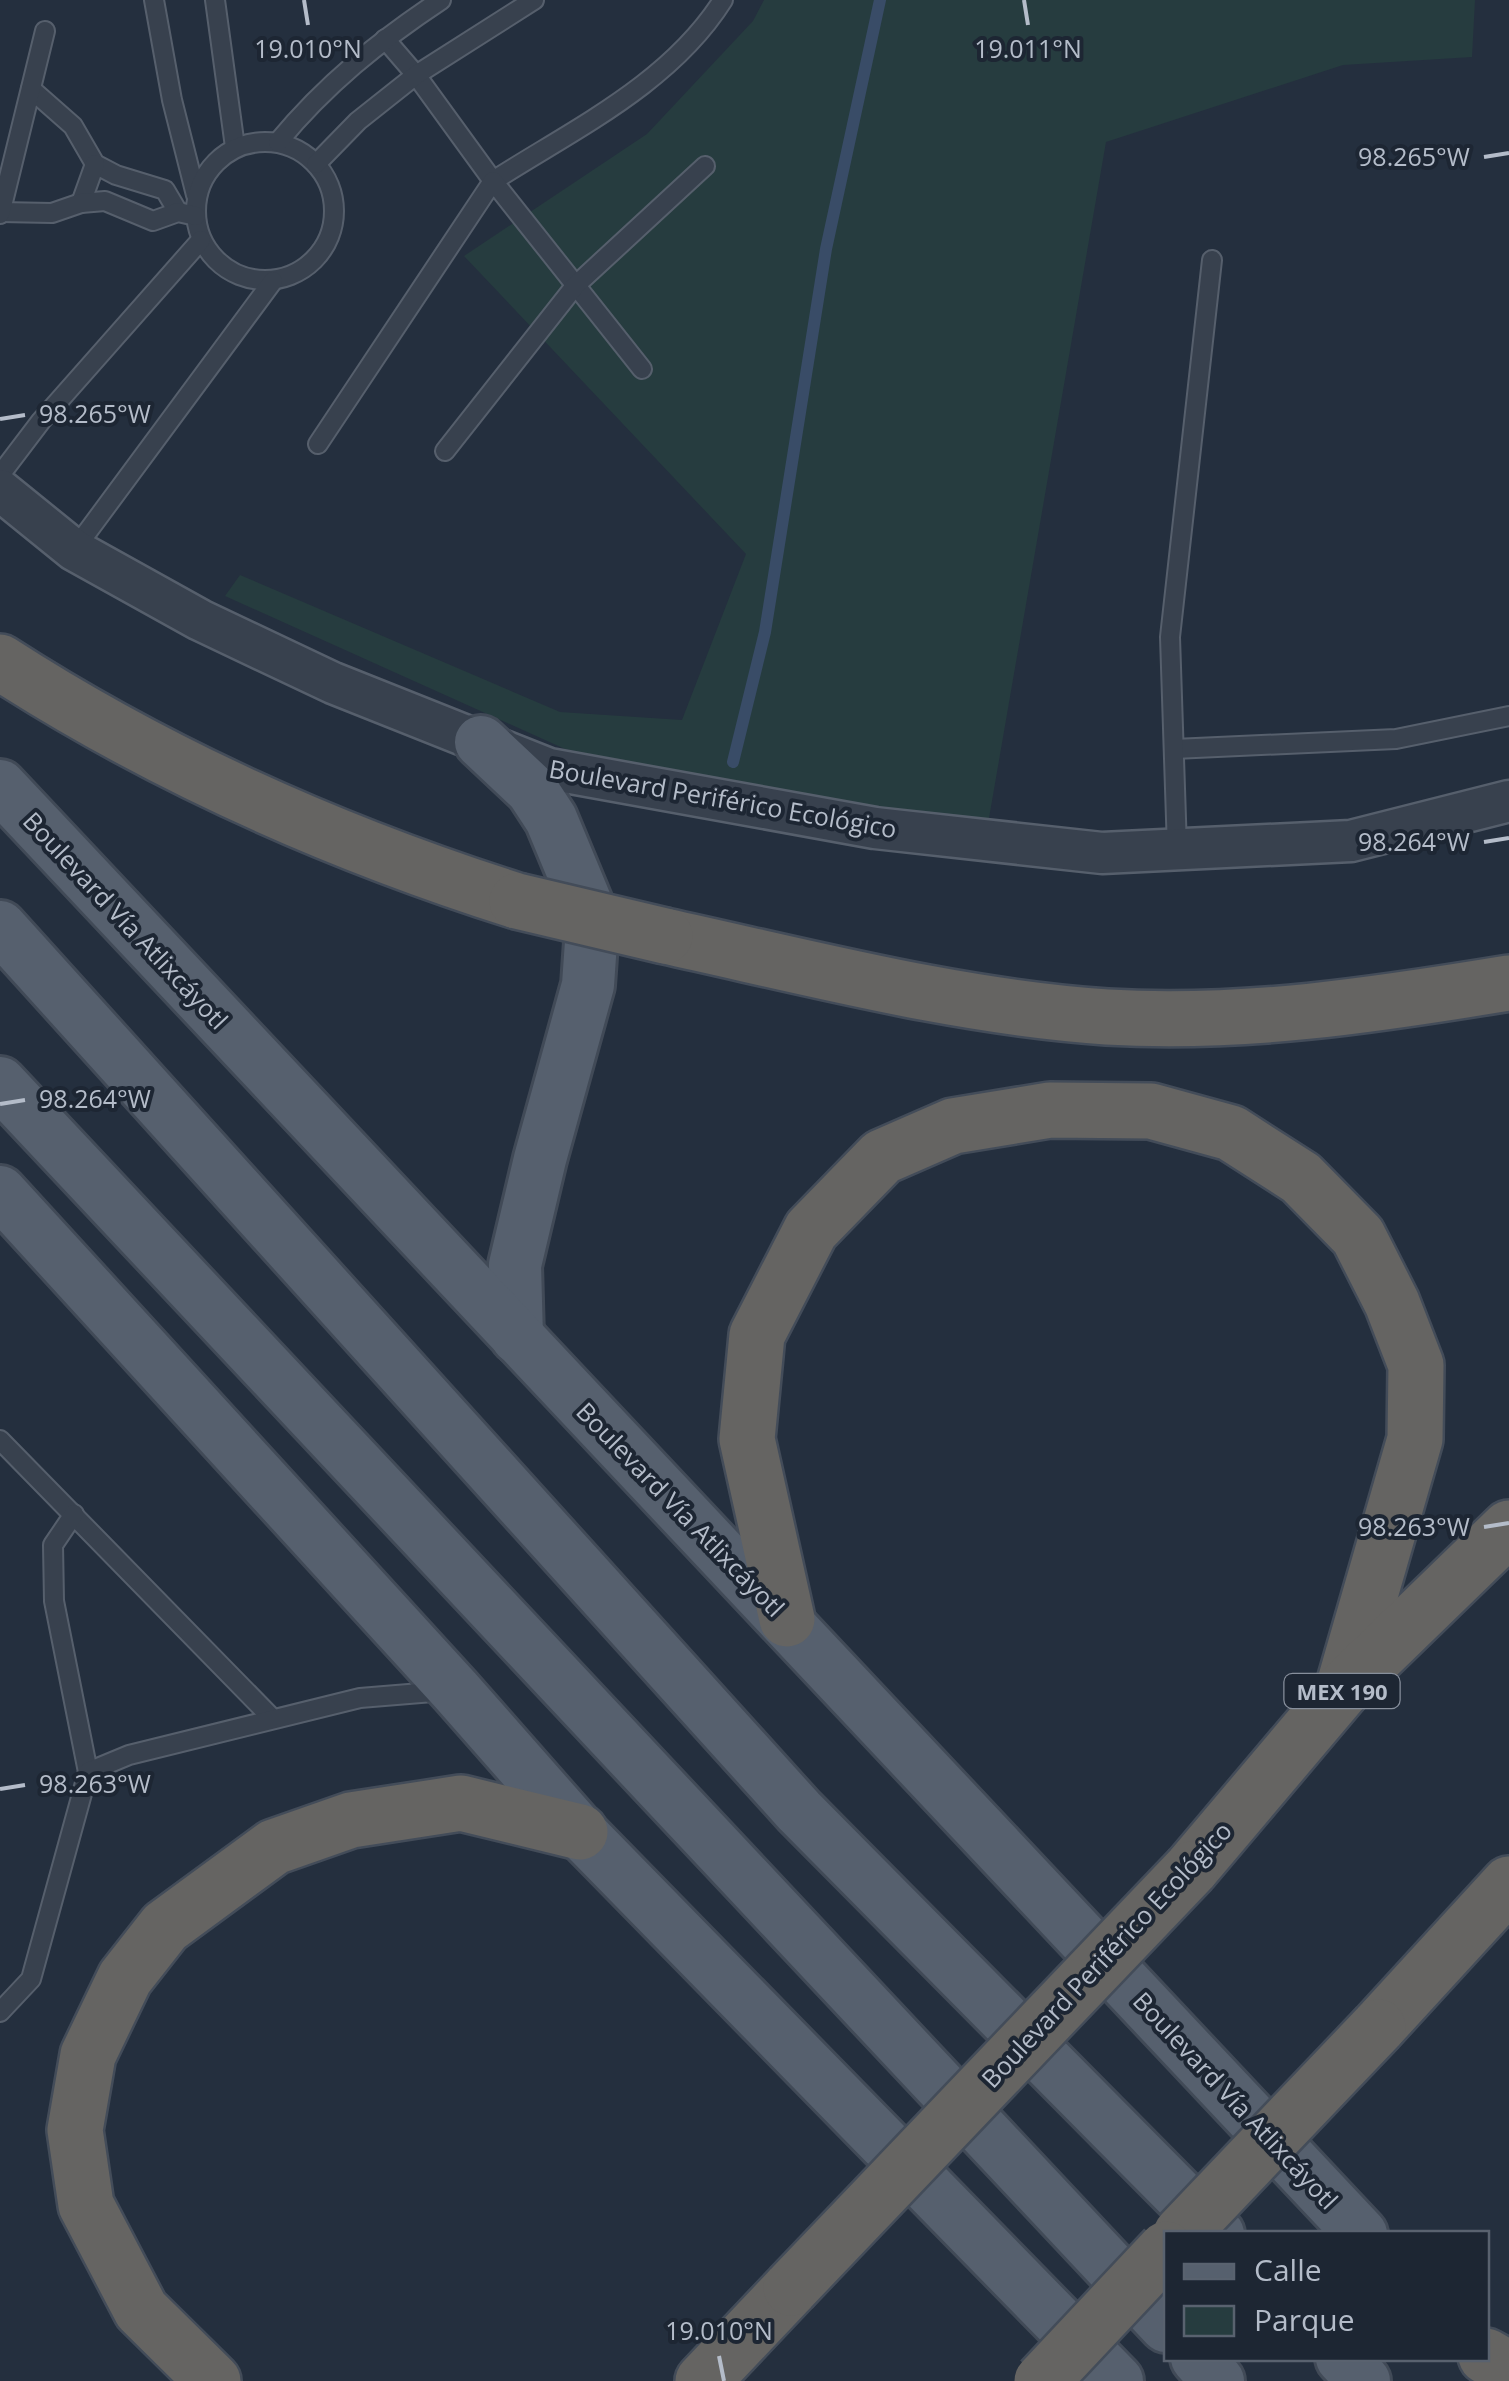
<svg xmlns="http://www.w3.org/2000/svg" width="1509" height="2381" font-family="'Open Sans',sans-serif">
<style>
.green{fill:#263c3f}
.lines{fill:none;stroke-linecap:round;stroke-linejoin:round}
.stream{stroke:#394c67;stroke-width:12}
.service-casing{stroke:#565f6c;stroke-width:22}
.tertiary-casing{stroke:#565f6c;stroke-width:45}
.primary-casing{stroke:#414a57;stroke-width:58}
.trunk-casing{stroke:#434c59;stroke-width:60}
.service{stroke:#38414e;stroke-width:18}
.tertiary{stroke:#38414e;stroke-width:40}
.primary{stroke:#56606e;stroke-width:52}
.trunk{stroke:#656462;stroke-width:55}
.trunk-bridge-casing{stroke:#434c59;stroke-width:60;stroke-linecap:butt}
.trunk-bridge{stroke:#656462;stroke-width:55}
.ticks{fill:none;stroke:#b4bcc9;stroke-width:4}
.labels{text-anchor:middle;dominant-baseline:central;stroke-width:8;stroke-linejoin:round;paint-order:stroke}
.shield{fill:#1d2633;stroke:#878f9c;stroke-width:2.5}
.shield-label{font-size:22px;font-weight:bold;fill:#b4bcc9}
.street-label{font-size:25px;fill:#b4bcc9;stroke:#1d2633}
.ticks-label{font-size:25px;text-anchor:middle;fill:#b4bcc9;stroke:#1d2633;stroke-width:8;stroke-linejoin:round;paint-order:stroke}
</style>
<rect width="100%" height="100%" fill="#242f3e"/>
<path class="green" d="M764,0H1475L1472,57L1343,65L1106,142L988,824L882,811L565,749L225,596L240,575L560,712L682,720L746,554L464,256L647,134L753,21Z"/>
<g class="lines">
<path class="stream" d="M733,762L765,632L826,249L880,0"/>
<defs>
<g id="service">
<path d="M154,0L172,100L196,195"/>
<path d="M215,0L235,147"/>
<path d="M385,39L416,75L493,181C574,129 670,84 723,0"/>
<path d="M31,89L73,126L95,164L116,175L165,190L178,212"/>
<circle cx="265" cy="211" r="69"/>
<path d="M278,142C325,85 379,41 441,0"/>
<path d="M316,164L358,121L416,75L534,0"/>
<path d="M81,203L95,164"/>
<path d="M0,212L52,213L81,203L105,201L153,221L178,212L196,216"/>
<path d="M0,214L45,31"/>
<path d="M318,444L493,181L642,369"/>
<path d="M445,451L575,286L705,166"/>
<path d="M0,475L41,421L201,240"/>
<path d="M74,550L273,281"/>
<path d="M1174,749L1396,739L1509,716"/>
<path d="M1177,849L1170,637L1212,260"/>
<path d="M0,1440L273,1719"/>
<path d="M74,1514L53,1545L54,1601L88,1772"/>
<path d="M0,2012L31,1979L88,1772L129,1755L360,1698L445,1691"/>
</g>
<path id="tertiary" d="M0,490L74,550L200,620L333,683L549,769L875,828L1102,853L1351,841L1509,801"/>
<g id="primary">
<path d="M481,742L532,790L551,819L588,908L591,942L588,985L540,1159L515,1265L517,1337"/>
<path d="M0,786L1361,2234"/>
<path d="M0,927L799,1811L1218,2234"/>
<path d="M0,1083L1166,2326"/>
<path d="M0,1192L456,1691L580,1832L1117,2381"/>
<path d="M1197,2358L1218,2381"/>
<path d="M1342,2358L1364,2381"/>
</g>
<g id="trunk">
<path d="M0,662C161,766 335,843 517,901"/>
<path d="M665,936C811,968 958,1007 1107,1017C1244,1025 1375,1005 1509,983"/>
<path d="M787,1619L747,1439L757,1335L811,1230L882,1157L953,1126L1050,1110L1151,1111L1231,1133L1301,1178L1358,1236L1392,1303L1416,1365L1415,1439L1343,1689"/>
<path d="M1191,1869L1343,1689L1509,1528"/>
<path d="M1378,2027L1509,1884"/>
<path d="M1486,2356L1509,2369"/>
<path d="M213,2381L141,2310L86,2205L75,2130L88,2055L125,1978L165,1927L274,1847L351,1820L461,1803L580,1832"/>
<path d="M703,2381L791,2288"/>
</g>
</defs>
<use href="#service" class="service-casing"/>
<use href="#tertiary" class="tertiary-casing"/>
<use href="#primary" class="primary-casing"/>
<use href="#trunk" class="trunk-casing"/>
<use href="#service" class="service"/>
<use href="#tertiary" class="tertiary"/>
<use href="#primary" class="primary"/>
<use href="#trunk" class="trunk"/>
<defs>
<g id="trunk-bridge">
<path d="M517,901L665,936"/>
<path d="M1181,2234L1378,2027"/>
<path d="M791,2288L1191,1869"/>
<path d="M1042,2381L1166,2249"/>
</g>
</defs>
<use href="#trunk-bridge" class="trunk-bridge-casing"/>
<use href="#trunk-bridge" class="trunk-bridge"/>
</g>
<path class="ticks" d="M304,0L308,25M1024,0L1028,25M1484,157L1509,153M0,419L25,415M1484,842L1509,838M0,1104L25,1100M1484,1527L1509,1523M0,1789L25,1785M719,2356L724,2381"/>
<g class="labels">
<rect class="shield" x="1284.5" y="1674" width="115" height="34" rx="8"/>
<g class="shield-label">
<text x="1342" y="1691">MEX 190</text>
</g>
<g class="street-label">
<text transform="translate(723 798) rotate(10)">Boulevard Periférico Ecológico</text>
<text transform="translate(126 920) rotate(47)">Boulevard Vía Atlixcáyotl</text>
<text transform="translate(681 1509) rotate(46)">Boulevard Vía Atlixcáyotl</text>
<text transform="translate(1106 1954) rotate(-47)">Boulevard Periférico Ecológico</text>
<text transform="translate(1236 2100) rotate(47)">Boulevard Vía Atlixcáyotl</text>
</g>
</g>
<g class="ticks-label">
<text x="308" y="58">19.010°N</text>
<text x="1028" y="58">19.011°N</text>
<text x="1414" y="166">98.265°W</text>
<text x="95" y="423">98.265°W</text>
<text x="1414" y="851">98.264°W</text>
<text x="95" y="1108">98.264°W</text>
<text x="1414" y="1536">98.263°W</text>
<text x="95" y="1793">98.263°W</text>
<text x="719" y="2340">19.010°N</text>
</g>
<rect x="1164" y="2231" width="325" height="130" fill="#1d2633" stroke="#59626f" stroke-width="2.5"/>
<rect x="1184" y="2264" width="50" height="15" fill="#56606e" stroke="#59626f" stroke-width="2.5"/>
<text x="1254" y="2281" font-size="30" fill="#b4bcc9">Calle</text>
<rect x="1184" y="2306" width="50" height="30" fill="#263c3f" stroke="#59626f" stroke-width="2.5"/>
<text x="1254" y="2331" font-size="30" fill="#b4bcc9">Parque</text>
</svg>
